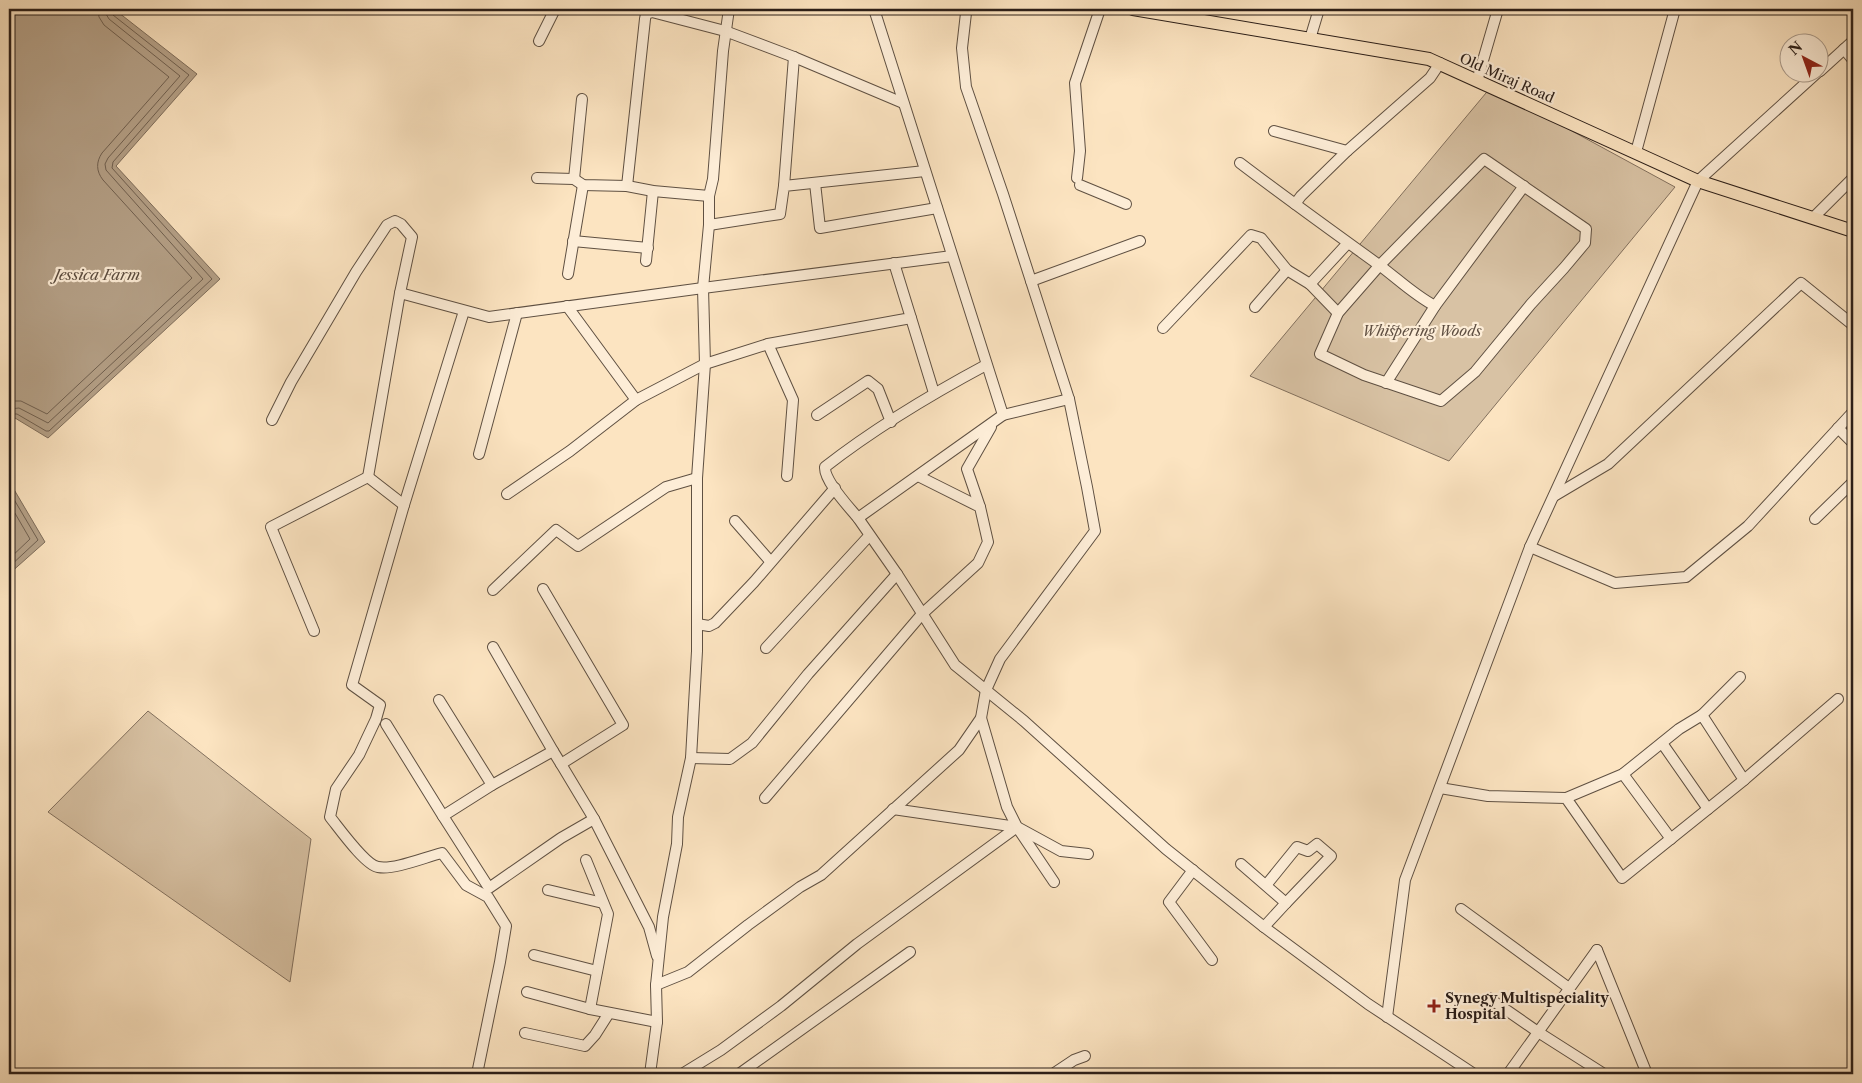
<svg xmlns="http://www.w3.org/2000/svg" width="1862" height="1083" font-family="'Libre Caslon Text',serif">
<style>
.green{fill:#d8c2a4;stroke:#82705e}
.water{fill:#b5a188;stroke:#7e6d5b}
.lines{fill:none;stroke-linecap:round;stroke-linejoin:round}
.shore{stroke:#706050;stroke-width:1}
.minor-casing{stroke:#5f5042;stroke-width:12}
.major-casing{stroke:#2b1e18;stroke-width:14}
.minor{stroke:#fdedd7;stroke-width:10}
.major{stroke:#fce4c1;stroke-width:12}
.poi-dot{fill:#8f2418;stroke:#fdedd7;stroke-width:2}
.labels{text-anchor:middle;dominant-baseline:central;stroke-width:4.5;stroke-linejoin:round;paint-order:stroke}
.street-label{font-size:14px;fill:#2b1e18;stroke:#fdedd7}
.park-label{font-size:14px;font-style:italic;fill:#5f4f42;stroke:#fdedd7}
.poi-label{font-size:14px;font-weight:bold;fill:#2b1e18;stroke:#fdedd7;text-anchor:start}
.water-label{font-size:15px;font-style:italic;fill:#5b4c3f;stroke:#fdedd7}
</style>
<rect width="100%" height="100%" fill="#fce4c1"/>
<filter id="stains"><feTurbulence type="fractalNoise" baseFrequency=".004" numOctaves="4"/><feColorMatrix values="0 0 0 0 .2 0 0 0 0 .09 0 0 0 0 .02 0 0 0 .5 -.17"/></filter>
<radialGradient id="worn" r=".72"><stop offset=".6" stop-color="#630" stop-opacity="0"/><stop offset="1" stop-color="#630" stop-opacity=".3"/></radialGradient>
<g class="green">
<path d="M1491,87L1675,187L1449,461L1250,376Z"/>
<path d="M148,711L311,839L290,982L48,812Z"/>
</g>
<g class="water">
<path d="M9,9H114L197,74L116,166L220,279L48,438L15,418L9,426Z"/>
<path d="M9,481L45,542L9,574Z"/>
</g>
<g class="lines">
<g class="shore">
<path d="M9,401H21L47,414L192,278L103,180C96,171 96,162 102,153L169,77L104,25L99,17L98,9"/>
<path d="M9,409L19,408L48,423L203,279L106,170L105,164L108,158L180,76L109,19L106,14L105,9"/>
<path d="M9,418L13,414H17L46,431H49L212,279L112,168L113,162L189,75L113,15L111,9"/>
<path d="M9,491L38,540L9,567"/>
<path d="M9,503L30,539L9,559"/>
</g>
<defs>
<g id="minor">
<path d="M874,9L1003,415L858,518L897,574L955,665L1024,721L1166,849L1264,927L1368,1004L1474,1074"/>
<path d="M1310,39L1319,9"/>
<path d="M539,41L555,9"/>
<path d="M1844,49L1853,60"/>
<path d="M1820,71L1853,41"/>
<path d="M1477,81L1498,9"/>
<path d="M1274,131L1347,151"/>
<path d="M1636,152L1675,9"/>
<path d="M1484,159L1586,229L1585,243L1564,268L1531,304L1475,372L1441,401L1364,375L1320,354L1338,313L1379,266Z"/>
<path d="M1240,163C1286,198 1332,231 1379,265C1398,279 1414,295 1435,306"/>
<path d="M537,178L574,179L583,185L627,186L653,191L709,196"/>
<path d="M1077,178L1080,151L1075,83L1100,9"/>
<path d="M574,179L582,99"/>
<path d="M815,183L820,228L937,208"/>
<path d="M1080,185L1126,204"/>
<path d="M627,186L645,19L646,14L652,12L725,31L794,57L903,103"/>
<path d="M784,186L794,57"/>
<path d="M1295,204L1301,196L1347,151L1430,78L1440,63"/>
<path d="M1813,218L1853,178"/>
<path d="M709,225L780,214L784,186L925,171"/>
<path d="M573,241L648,248"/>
<path d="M646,261L653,191"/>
<path d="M568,274L583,185"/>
<path d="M1031,281L1140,241"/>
<path d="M1310,284L1347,244"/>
<path d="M400,293L489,317L703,288L952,256"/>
<path d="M567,306L636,400"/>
<path d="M1255,307L1287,270"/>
<path d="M464,311L404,505L352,685L380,705L376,719L359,755L336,789L330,817C339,828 365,865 378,867C395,870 425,857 442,853L466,885L488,897L506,926L500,962L477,1074"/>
<path d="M911,318L934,393"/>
<path d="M1163,328L1251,235L1261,238L1287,270L1310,284L1338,313"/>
<path d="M768,344L793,400L787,476"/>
<path d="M1386,383L1435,306L1524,186"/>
<path d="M817,415L868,381L878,389L891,422"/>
<path d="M1003,415L1069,399"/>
<path d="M272,420L291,382L356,272L387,225L395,221L401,224L412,237L400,293L368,477"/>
<path d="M1838,428L1853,443"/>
<path d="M479,454L517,313"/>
<path d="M507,494L570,451L636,400L705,364L768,344L911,318L894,263"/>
<path d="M1554,496L1608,464L1801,283L1853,325"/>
<path d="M980,507L967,469L991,427"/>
<path d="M858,518C849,507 824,481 825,467C875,428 930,395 986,365"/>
<path d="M1815,519L1853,482"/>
<path d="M735,521L770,561"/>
<path d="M1530,547L1615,583L1686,577L1748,526L1853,412"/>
<path d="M543,589L623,725L561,764L594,819L649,927L657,956"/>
<path d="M493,590L556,530L578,546L666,487L697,478"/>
<path d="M697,624L709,626L715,623L754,582L835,488"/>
<path d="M314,631L271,527L368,477L404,505"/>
<path d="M493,647L553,751"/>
<path d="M766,648L869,536"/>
<path d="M439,700L492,785L553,751L561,764"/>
<path d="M1702,715L1740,677"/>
<path d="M981,718L1007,807L1017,827L1061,851L1088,854"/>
<path d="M386,724L443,816L492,785"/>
<path d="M1662,743L1708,809"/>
<path d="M691,758L730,759L752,743L808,674L897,574"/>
<path d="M1623,774L1671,839"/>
<path d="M1744,780L1838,699"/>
<path d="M1440,788L1488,796L1566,798L1623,774L1679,729L1702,715L1744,780L1622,878L1566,798"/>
<path d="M765,798L922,614L978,563L988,542L980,507L918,476"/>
<path d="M893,809L1017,827L1054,882"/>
<path d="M443,816L489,888L561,838L594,819"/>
<path d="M586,860L608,914L590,1009"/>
<path d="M1241,864L1286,903L1264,927"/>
<path d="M1193,870L1169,902L1212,960"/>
<path d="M1267,884L1297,847L1308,851L1317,844L1331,856L1286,903"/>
<path d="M548,890L603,903"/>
<path d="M1461,909L1569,988"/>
<path d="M1597,950L1647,1074"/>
<path d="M534,955L597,971"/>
<path d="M656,985L688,972L748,925L800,887L821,875L959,750L981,718L986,690L1000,659L1095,531L1087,487L1069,399L1003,194L966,87L962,48L966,13L969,9"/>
<path d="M527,992L590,1009L657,1022"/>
<path d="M1489,998L1538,1032L1604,1074"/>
<path d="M1387,1017L1405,880L1530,547L1698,181L1818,72"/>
<path d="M525,1033L585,1046L595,1035L609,1013"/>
<path d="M650,1074L657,1022L656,985L663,917L677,844L678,817L691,758L697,651V478L705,364L703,288L709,225V196L713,179L723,51L729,9"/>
<path d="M682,1074L721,1050L781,1006L857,944L1017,827"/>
<path d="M739,1074L910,952"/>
<path d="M1053,1074L1074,1060L1085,1056"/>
<path d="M1508,1074L1597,950"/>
</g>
<path id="major" d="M1133,9L1429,59L1698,181L1853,231"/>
</defs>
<use href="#minor" class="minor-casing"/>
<use href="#major" class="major-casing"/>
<use href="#minor" class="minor"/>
<use href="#major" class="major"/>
</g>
<path class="poi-dot" d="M1431.5 998.5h5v5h5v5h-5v5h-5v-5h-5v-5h5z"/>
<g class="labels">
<g class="street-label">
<text transform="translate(1507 78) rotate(24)">Old Miraj Road</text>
</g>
<g class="park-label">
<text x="1422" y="331">Whispering Woods</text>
</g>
<g class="poi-label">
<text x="1445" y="998">Synegy Multispeciality<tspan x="1445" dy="16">Hospital</tspan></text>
</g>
<g class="water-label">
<text x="97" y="274">Jessica Farm</text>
</g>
</g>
<rect width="1862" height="1083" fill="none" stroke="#fce4c1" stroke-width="30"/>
<rect x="10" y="10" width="1842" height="1063" fill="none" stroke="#2b1e18" stroke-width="2.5"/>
<rect x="15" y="15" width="1832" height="1053" fill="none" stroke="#2b1e18"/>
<g transform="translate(1804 58) rotate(319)"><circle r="24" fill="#fdedd7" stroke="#a99a8b"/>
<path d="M0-4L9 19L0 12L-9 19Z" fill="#8f2418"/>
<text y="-8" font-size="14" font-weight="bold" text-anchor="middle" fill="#2b1e18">N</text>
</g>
<rect width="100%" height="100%" filter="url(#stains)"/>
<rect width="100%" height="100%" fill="url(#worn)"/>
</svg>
